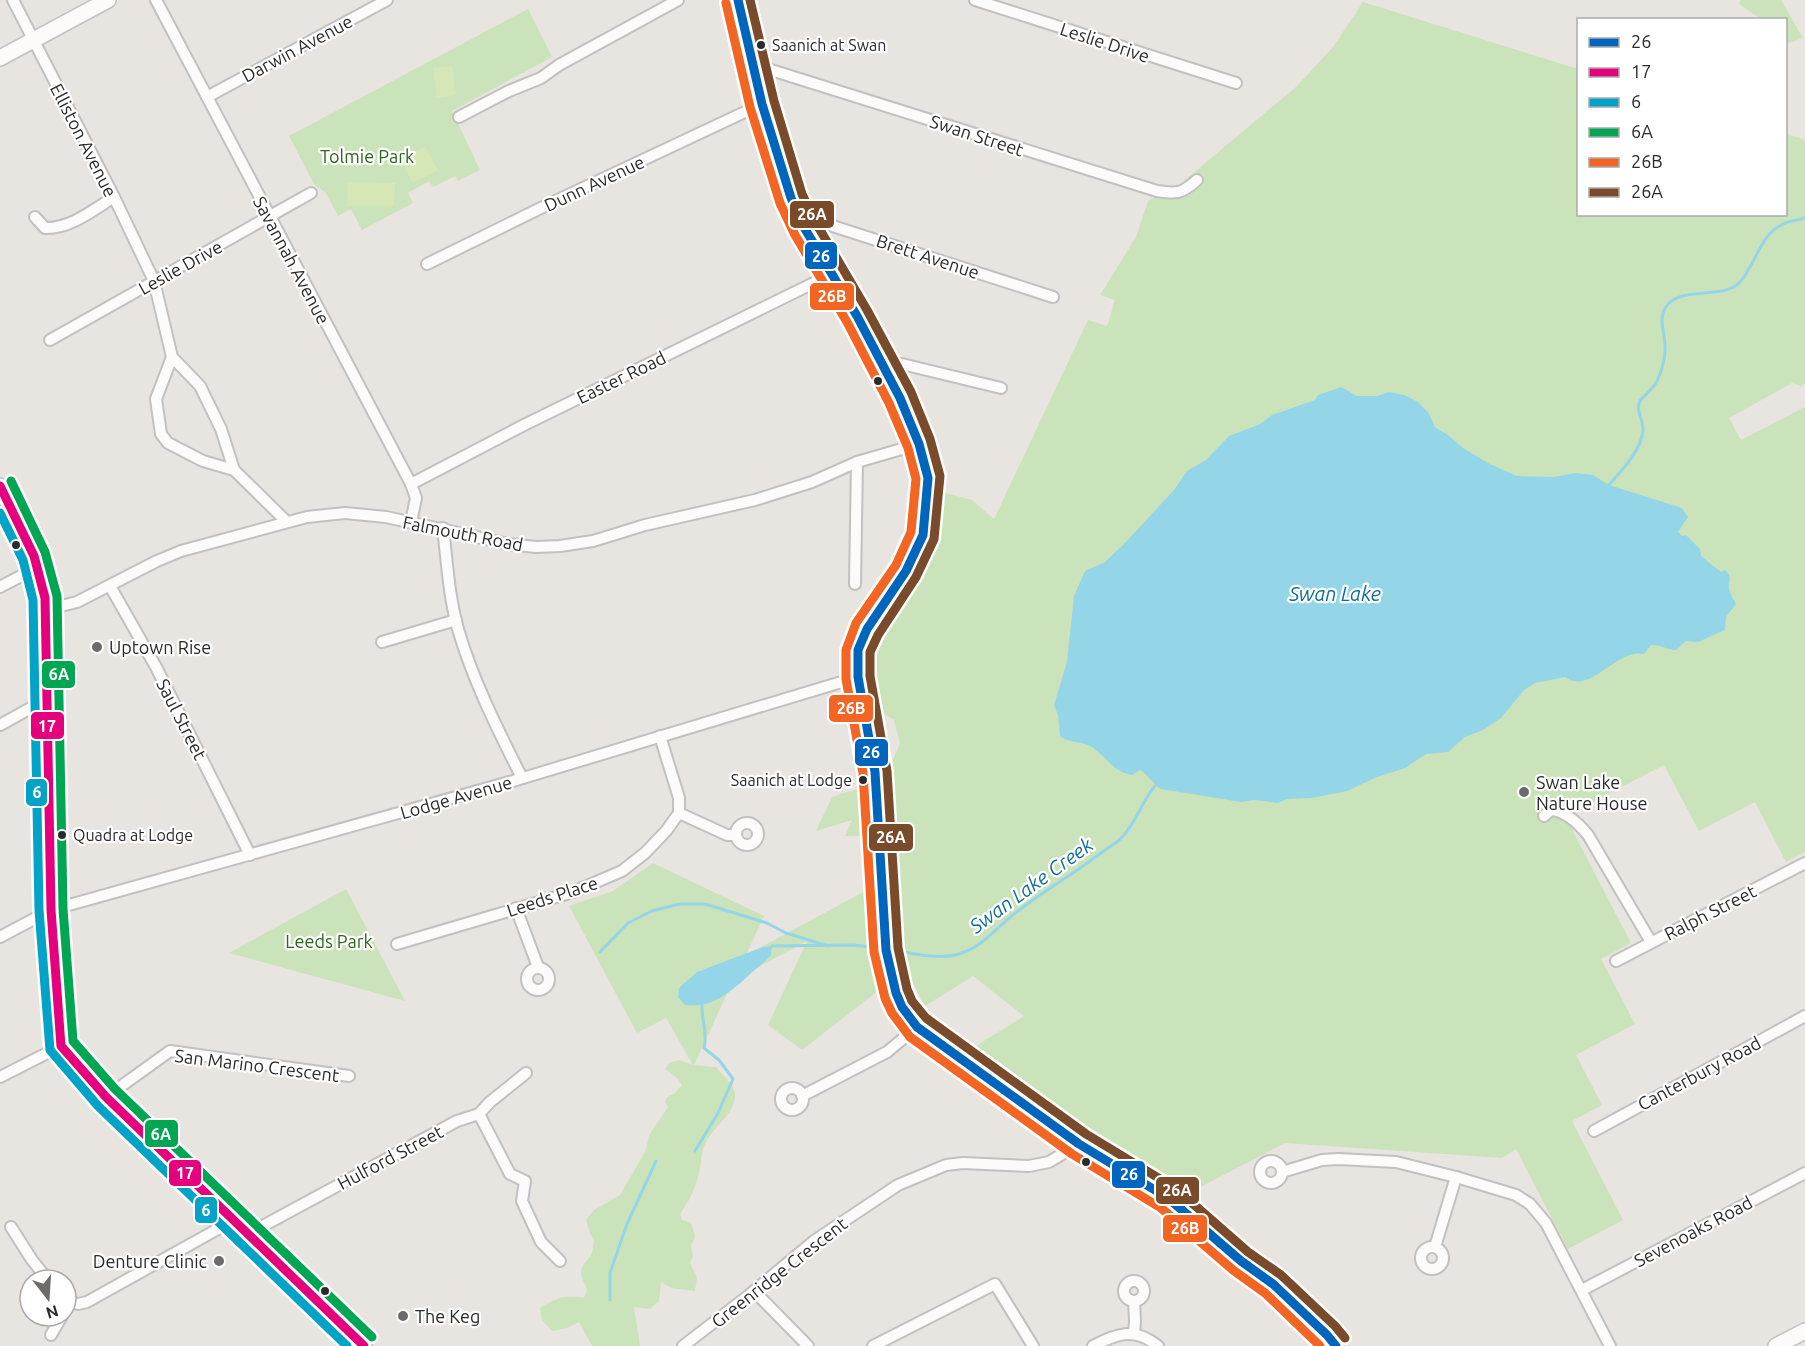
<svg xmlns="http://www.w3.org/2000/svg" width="1805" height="1346" font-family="Ubuntu,sans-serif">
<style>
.green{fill:#cbe3ba}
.pitch{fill:#d6e7b7}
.water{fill:#95d5e8}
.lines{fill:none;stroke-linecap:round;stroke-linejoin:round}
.stream{stroke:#95d5e8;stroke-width:3}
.minor-casing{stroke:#c2c1c1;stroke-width:14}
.secondary-casing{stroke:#c2c1c1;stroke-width:18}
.minor{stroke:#fcfbfa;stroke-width:10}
.secondary{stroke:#fcfbfa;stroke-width:15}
.bus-1-casing{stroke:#fff;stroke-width:14}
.bus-2-casing{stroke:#fff;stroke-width:14}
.bus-3-casing{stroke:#fff;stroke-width:14}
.bus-4-casing{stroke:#fff;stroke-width:14}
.bus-5-casing{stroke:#fff;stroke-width:14}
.bus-6-casing{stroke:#fff;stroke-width:14}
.bus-1{stroke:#0065bd;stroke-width:9}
.bus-2{stroke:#e5007d;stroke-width:9}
.bus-3{stroke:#02a3c6;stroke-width:9}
.bus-4{stroke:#00a651;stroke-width:9}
.bus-5{stroke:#f26522;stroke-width:9}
.bus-6{stroke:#7a4b2a;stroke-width:9}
.bus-dot{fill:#2a2a2a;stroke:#fff;stroke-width:2}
.poi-dot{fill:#6c6b6a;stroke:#fff;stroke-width:2}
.labels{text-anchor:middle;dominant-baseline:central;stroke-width:4.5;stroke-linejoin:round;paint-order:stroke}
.bus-label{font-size:16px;fill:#2a2a2a;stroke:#fff;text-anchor:start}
.street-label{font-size:18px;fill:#2a2a2a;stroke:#fff}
.park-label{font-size:18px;fill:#2d661b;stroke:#fff}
.poi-label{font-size:18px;fill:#2a2a2a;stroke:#fff;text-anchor:start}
.water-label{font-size:20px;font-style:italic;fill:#106e98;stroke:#fff}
.line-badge{stroke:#fff;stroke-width:2}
.badge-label{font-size:16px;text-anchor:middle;font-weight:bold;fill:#fff}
</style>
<rect width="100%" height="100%" fill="#e8e4e0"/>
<g class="green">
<path d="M1741,0H1781L1803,38L1786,44V20L1761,19L1739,4Z"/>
<path d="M1363,2L1578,69V214H1786V134L1805,140V384L1801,386L1792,383L1729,418L1741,440L1805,407V852L1786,862L1755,802L1699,831L1664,765L1565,816L1631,943L1601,959L1635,1024L1576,1055L1602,1105L1572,1121L1623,1220L1568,1249L1516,1149L1502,1158L1285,1143L1185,1195L1166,1179L971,1049L1024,1016L973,976L925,1006L910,978L902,949L889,768L900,744L894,720L877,709L869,675V647L913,589L937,545L942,492L972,500L994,519L1088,320L1107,326L1115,300L1100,295L1136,237L1148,201L1179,185L1296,87L1333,47Z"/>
<path d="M528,9L552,57L452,111L480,170L458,181L455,176L433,187L429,181L408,193L413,203L362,230L351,209L338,216L326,193L314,184L289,136Z"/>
<path d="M863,787L866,836H845L852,820L816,831L832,797Z"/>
<path d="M653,863L764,916L746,955L869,889L878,991L802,1050L768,1025L807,941L733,981L694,1065L716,1067C722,1075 737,1086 735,1097C733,1115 715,1126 707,1140C700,1152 702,1164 698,1176C695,1191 688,1202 680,1214L682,1220L691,1223L695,1236L691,1246L693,1256L690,1263L697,1278L695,1291L671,1288L661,1282L659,1301L650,1309L634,1307L640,1346H592L579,1322L567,1328L552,1331L542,1320L540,1308C554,1299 566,1294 583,1298C592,1288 581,1283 581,1272C581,1264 587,1262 591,1255C593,1251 593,1246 594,1241L590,1233L586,1220L594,1210L620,1195L646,1150L649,1135L668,1107L665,1102L667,1097L675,1093L682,1085L677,1078L665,1069L669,1063L679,1060L693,1065L666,1018L637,1033L569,906L613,891Z"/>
<path d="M346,889L405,1001L229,953Z"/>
</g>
<g class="pitch">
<path d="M452,66L456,95L437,98L433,68Z"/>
<path d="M425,146L438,170L413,183L400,160Z"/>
<path d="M348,182L395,183L394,206H347Z"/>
</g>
<g class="water">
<path d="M1341,387L1357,396H1377L1389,392L1404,395L1418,402L1428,412L1435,427L1448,435L1463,448L1490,464L1517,476L1553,477L1575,473L1593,475L1609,485L1682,508L1688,517L1678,532L1682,536L1686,535L1700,549L1701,556L1721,572L1725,570C1733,577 1728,581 1729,589C1730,594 1734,600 1736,604L1726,617L1725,630L1698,642L1686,641L1676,650C1667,650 1660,644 1651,645L1644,654C1616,648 1590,696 1565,677L1535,683L1524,690L1501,718L1483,730L1465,737L1448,752L1426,754L1405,768L1377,777L1347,791L1312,798L1287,799L1278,803L1254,800L1241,802L1161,789C1152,784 1149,775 1140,770L1132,775C1110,771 1106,754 1088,745C1079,741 1068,743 1060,736L1058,715L1054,705L1067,662L1074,596L1085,571L1105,562L1126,542L1174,490L1187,471L1206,460L1229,436L1260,424L1272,415L1315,400L1318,395Z"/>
<path d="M772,946L771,955C764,963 755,969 747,977C728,994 712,1008 685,1005L678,997L679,988L697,972L763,947Z"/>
</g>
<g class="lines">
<g class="stream">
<path d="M1609,485C1621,471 1641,451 1643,431C1644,421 1635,410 1640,401C1643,396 1649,392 1653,387C1660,379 1665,360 1665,349C1666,335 1658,321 1665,308C1680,284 1723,301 1740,282C1756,264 1760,234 1783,224C1789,221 1798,220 1805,218"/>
<path d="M772,946L854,945L877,948"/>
<path d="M895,950C915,954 939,960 959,954C986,945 996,927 1018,911C1046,889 1077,872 1105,850C1111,846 1118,842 1123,836C1137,821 1142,801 1155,786"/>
<path d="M600,952L628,923L652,911L679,904H705L767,923L786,933L828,946"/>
<path d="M695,1151L718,1113L733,1079L719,1060L704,1048C708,1035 701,1018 702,1004"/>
<path d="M610,1300V1273L627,1224L656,1161"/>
</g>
<defs>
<g id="minor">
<path d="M13,0L114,197L154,281L172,357L200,386L221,429L234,470L287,522"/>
<path d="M156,0L411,484L416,498L411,522"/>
<path d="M975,0L1236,83"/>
<path d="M755,73L771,70L1157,191C1176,194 1182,194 1197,180"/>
<path d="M207,97L387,0"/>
<path d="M459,117L509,91L541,78L559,65L678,0"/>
<path d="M35,217L45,228C70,229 93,210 114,197"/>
<path d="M805,229L817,221L1053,297"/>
<path d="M427,264L549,204L762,104"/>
<path d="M50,340L311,193"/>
<path d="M172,357L156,399L161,434L168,443L203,461L234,470"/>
<path d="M885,369L893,364H902L1001,388"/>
<path d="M411,484L524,425L832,274"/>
<path d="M443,528C447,562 449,597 458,629C473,681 498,730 522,778"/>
<path d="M855,584L857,462"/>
<path d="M110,586L156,667L250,855"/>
<path d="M0,587L38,567"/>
<path d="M45,610L77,602L157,561L181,551L307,517L345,513L386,517L508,544L536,547L560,546L593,541L645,525L755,500L812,482L857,462L919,444"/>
<path d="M382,642L456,620"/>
<path d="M0,725L47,699"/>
<path d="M679,813L727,835H736"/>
<path d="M1544,816L1551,810C1566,811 1579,824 1588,835L1651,942"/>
<circle cx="747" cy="834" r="11"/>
<path d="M516,908L538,967"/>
<path d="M0,937L51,910L513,781L858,677"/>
<path d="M397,944L573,892L622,871L645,853L666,831L679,813V798L660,736"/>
<path d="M1616,961L1805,863"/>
<circle cx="538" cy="979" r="11"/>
<path d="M0,1077L61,1046"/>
<circle cx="792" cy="1099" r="11"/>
<path d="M802,1096L887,1052L917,1027"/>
<path d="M106,1097L170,1051L349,1076"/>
<path d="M479,1114L510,1174L525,1181L522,1201L541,1242L560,1261"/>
<path d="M1594,1131L1805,1016"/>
<circle cx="1271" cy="1172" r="11"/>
<path d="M1282,1172L1322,1160L1338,1159L1396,1162L1456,1177L1516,1195L1530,1204L1546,1223L1610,1346"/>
<path d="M11,1227L32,1260L48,1280"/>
<path d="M248,1234L457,1121L479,1114L490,1102L526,1073"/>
<path d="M1435,1247L1456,1177"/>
<circle cx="1432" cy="1258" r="11"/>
<circle cx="1134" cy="1291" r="10"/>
<path d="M1582,1290L1805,1173"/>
<path d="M754,1291L808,1346"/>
<path d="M66,1301L78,1304L87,1302L234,1220"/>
<path d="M1134,1334L1135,1321L1134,1301"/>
<path d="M51,1335L62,1316"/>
<path d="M683,1346L748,1296L814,1241L898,1185L946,1165L963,1163L1029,1166L1049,1162L1079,1144"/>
<path d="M873,1346L995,1284L1033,1346"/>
<path d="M1093,1346C1118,1333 1135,1327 1158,1346"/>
</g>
<g id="secondary">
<path d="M738,0L762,104L791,198L805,229L857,316L900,398L919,444L928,478L926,511L923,535L906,571L867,629L858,650V677L875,772L886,950L896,993L902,1007L917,1027L1079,1144L1168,1198L1241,1261L1273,1284L1327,1335L1336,1346"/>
<path d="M0,58L108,0"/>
<path d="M0,486L34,556L45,598L51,910L61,1046L106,1097L364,1346"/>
<path d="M1776,1346L1805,1331"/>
</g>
</defs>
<use href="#minor" class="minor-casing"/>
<use href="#secondary" class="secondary-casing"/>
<use href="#minor" class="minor"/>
<use href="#secondary" class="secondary"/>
<defs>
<path id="bus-1" d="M738,0L762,104L791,198L805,229L857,316L900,398L919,444L928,478L923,535L906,571L867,629L858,650V677L875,772L886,950L896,993L902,1007L917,1027L1079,1144L1168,1198L1241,1261L1273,1284L1327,1335L1336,1346"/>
<path id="bus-2" d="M0,486L34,556L45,598L51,910L61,1046L106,1097L364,1346"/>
<path id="bus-3" d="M0,513L23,560L33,600L39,910L50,1050L98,1106L347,1346"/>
<path id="bus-4" d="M11,481L45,552L57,596L63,909L73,1041L115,1089L372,1337"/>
<path id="bus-5" d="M726,3L750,107L780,203L795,235L847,322L889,403L908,448L916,479L911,532L896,565L856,623L846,650V679L863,773L874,952L885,998L892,1013L910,1037L1072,1154L1161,1208L1233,1270L1265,1293L1320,1346"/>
<path id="bus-6" d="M750,0L774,101L802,194L816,223L867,310L911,392L930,439L940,476L934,539L916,577L878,635L870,652V676L887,771L898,948L907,989L912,1001L926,1018L1086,1134L1175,1188L1248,1252L1281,1275L1335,1326L1345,1338"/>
</defs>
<use href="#bus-1" class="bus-1-casing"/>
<use href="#bus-2" class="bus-2-casing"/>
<use href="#bus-3" class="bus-3-casing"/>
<use href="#bus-4" class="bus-4-casing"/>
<use href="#bus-5" class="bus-5-casing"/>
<use href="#bus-6" class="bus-6-casing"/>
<use href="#bus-1" class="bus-1"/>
<use href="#bus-2" class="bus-2"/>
<use href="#bus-3" class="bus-3"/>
<use href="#bus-4" class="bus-4"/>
<use href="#bus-5" class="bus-5"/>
<use href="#bus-6" class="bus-6"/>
</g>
<g class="bus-dot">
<circle cx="761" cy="45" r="5"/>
<circle cx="878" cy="381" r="5"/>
<circle cx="16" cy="545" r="5"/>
<circle cx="863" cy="780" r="5"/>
<circle cx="62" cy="835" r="5"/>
<circle cx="1086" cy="1162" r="5"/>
<circle cx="325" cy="1291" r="5"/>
</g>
<g class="poi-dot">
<circle cx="97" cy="647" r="6"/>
<circle cx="1524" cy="792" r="6"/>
<circle cx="219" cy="1261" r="6"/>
<circle cx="403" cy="1316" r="6"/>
</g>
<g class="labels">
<g class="bus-label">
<text x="772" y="45">Saanich at Swan</text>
<text x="852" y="780" text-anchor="end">Saanich at Lodge</text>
<text x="73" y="835">Quadra at Lodge</text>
</g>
<g class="street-label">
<text transform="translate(1105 42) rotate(18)">Leslie Drive</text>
<text transform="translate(297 48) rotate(-28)">Darwin Avenue</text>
<text transform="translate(977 135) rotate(18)">Swan Street</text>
<text transform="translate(84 140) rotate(63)">Elliston Avenue</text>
<text transform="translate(594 183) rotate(-25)">Dunn Avenue</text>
<text transform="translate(928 256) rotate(18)">Brett Avenue</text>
<text transform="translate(292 260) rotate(62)">Savannah Avenue</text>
<text transform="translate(180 267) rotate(-29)">Leslie Drive</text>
<text transform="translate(621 377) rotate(-26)">Easter Road</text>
<text transform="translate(463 533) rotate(11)">Falmouth Road</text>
<text transform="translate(182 719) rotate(63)">Saul Street</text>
<text transform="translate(456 797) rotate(-16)">Lodge Avenue</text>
<text transform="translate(552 896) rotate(-18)">Leeds Place</text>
<text transform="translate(1710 912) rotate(-27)">Ralph Street</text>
<text transform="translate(257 1065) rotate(7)">San Marino Crescent</text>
<text transform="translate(1699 1073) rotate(-28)">Canterbury Road</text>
<text transform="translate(390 1157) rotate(-28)">Hulford Street</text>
<text transform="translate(1693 1231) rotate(-28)">Sevenoaks Road</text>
<text transform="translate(779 1272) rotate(-38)">Greenridge Crescent</text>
</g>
<g class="park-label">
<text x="367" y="156">Tolmie Park</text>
<text x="329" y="941">Leeds Park</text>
</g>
<g class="poi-label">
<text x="109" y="647">Uptown Rise</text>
<text x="1536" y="782">Swan Lake<tspan x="1536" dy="21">Nature House</tspan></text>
<text x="207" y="1261" text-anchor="end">Denture Clinic</text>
<text x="415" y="1316">The Keg</text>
</g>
<g class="water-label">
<text x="1335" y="593">Swan Lake</text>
<text transform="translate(1031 885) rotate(-36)">Swan Lake Creek</text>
</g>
</g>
<g class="line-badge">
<rect x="789" y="200" width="46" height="29" rx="6" fill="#7a4b2a"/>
<rect x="804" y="241" width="34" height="29" rx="6" fill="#0065bd"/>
<rect x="809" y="282" width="46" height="29" rx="6" fill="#f26522"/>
<rect x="41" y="660" width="35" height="29" rx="6" fill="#00a651"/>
<rect x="828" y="694" width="46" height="29" rx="6" fill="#f26522"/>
<rect x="30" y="711" width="35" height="29" rx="6" fill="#e5007d"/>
<rect x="854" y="738" width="35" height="29" rx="6" fill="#0065bd"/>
<rect x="25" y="778" width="23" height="29" rx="6" fill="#02a3c6"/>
<rect x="868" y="823" width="46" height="29" rx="6" fill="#7a4b2a"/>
<rect x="144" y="1119" width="35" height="29" rx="6" fill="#00a651"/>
<rect x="168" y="1159" width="34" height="28" rx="6" fill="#e5007d"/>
<rect x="1111" y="1160" width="35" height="29" rx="6" fill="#0065bd"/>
<rect x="1155" y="1176" width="45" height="29" rx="6" fill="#7a4b2a"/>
<rect x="194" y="1196" width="24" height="28" rx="6" fill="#02a3c6"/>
<rect x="1162" y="1214" width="46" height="29" rx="6" fill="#f26522"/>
</g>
<g class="badge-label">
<text x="812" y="220">26A</text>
<text x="821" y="262">26</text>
<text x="832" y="302">26B</text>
<text x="59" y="680">6A</text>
<text x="851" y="714">26B</text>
<text x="47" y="732">17</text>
<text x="871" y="758">26</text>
<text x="37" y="798">6</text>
<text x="891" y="843">26A</text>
<text x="161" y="1140">6A</text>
<text x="185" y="1179">17</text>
<text x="1129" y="1180">26</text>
<text x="1177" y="1196">26A</text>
<text x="206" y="1216">6</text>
<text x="1185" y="1234">26B</text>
</g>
<rect x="1577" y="18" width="210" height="198" fill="#ffffff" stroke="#aaaaaa" stroke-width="1.5"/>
<rect x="1589" y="38" width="30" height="9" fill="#0065bd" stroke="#aaaaaa" stroke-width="1.5"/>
<text x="1631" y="48" font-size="18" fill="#2a2a2a">26</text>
<rect x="1589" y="68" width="30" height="9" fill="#e5007d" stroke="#aaaaaa" stroke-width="1.5"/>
<text x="1631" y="78" font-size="18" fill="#2a2a2a">17</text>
<rect x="1589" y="98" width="30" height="9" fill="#02a3c6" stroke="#aaaaaa" stroke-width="1.5"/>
<text x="1631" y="108" font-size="18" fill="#2a2a2a">6</text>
<rect x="1589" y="128" width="30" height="9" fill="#00a651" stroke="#aaaaaa" stroke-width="1.5"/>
<text x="1631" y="138" font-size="18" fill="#2a2a2a">6A</text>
<rect x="1589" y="158" width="30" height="9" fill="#f26522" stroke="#aaaaaa" stroke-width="1.5"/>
<text x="1631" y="168" font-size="18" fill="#2a2a2a">26B</text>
<rect x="1589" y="188" width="30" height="9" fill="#7a4b2a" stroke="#aaaaaa" stroke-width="1.5"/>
<text x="1631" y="198" font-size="18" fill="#2a2a2a">26A</text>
<g transform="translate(48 1298) rotate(163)"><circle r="28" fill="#ffffff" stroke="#aaaaaa" stroke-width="1.5"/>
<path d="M0-4.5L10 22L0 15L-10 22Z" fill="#6c6b6a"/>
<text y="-9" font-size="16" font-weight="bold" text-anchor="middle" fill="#2a2a2a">N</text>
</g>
</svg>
